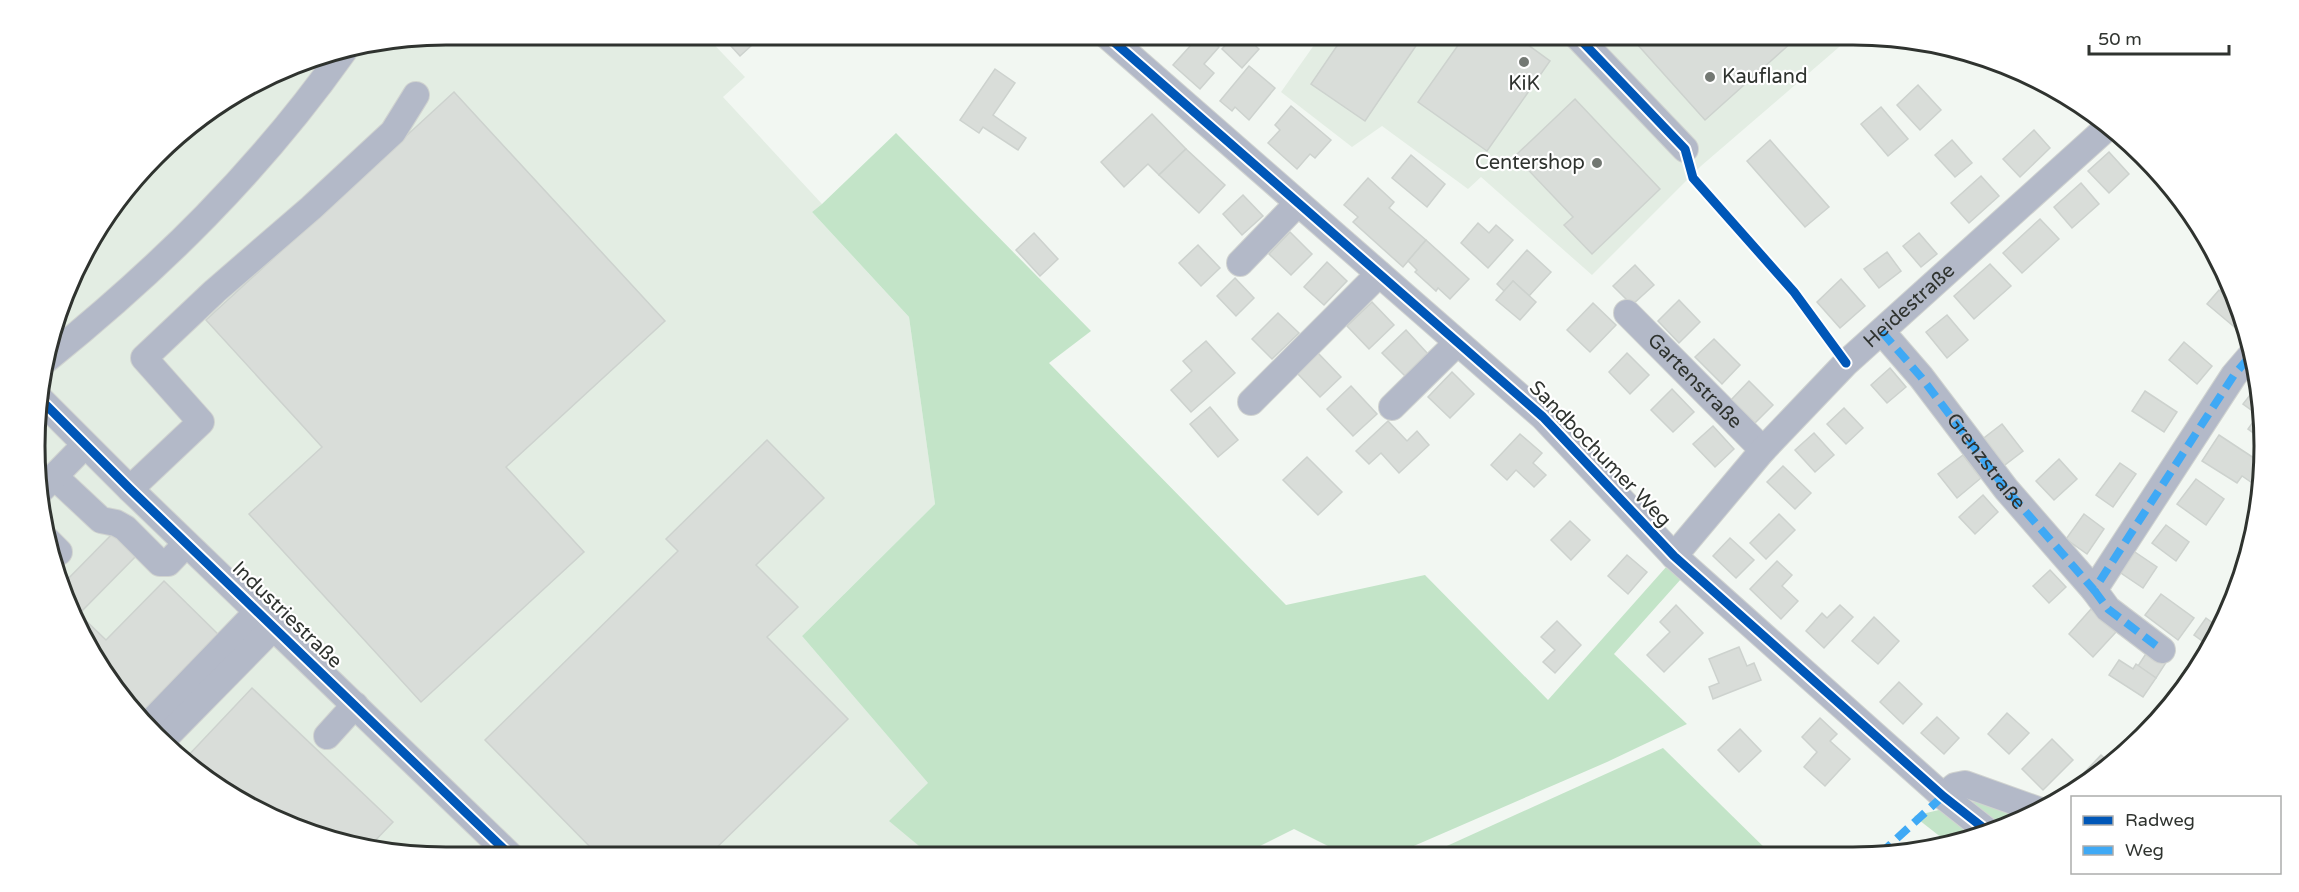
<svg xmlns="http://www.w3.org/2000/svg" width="2299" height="892" font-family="'Varela Round',sans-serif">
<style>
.built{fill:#e3ede3}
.green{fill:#c3e4c8}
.building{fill:#d9ddd9;stroke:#cdd2ce;stroke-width:1.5}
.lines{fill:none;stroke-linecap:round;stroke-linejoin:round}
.minor-casing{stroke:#d0d3d0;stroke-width:28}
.minor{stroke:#b3b9c8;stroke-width:26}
.quiet{stroke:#3fa9f5;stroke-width:8;stroke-dasharray:15 8;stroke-linecap:butt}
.cycleway-casing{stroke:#fff;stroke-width:13}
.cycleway{stroke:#0057b8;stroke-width:9}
.poi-dot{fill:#737873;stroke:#fff;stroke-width:2}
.labels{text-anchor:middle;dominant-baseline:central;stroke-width:4.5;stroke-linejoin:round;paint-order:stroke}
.poi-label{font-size:20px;fill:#2f332f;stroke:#fff;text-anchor:start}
.street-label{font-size:20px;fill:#2f332f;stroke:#fff}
.rim{fill:none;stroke:#2f332f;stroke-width:3}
</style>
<rect width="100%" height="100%" fill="#f2f7f2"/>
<g class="built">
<path d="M704,34L745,77L723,97L822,204L812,212L909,317L935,504L802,636L929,784L890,821L931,856L446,857L339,843L264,815L196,773L104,674L66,603L42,527L38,392L56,313L89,241L175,136L241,89L313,56L446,35Z"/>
<path d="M1315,35H1853L1701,166L1592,275L1481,177L1468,189L1382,126L1352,147L1281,92L1319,38Z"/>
</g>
<g class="green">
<path d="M896,133L1091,331L1049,363L1286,605L1425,575L1548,700L1667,566L1681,579L1614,654L1687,724L1607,762L1393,855H1346L1294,829L1240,856H931L889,821L928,783L802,636L935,504L909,317L812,212L822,204Z"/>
<path d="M1663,748L1771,854L1427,855Z"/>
<path d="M1980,800L2022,819L1947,842L1914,816Z"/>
</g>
<g class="building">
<path d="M720,34H764L740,56Z"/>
<path d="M1201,34H1206L1219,47L1204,64L1214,73L1200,89L1173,65Z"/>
<path d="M1235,34H1242L1259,49L1242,68L1222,49Z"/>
<path d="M1345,34H1424L1365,121L1311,84Z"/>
<path d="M1466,34H1513L1550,61L1487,151L1418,102Z"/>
<path d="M1628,34H1801L1705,120Z"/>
<path d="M1249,66L1275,88L1249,120L1235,107L1232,111L1220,101Z"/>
<path d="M995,69L1015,83L993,115L1026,138L1018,150L983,127L979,133L960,120Z"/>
<path d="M1918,85L1941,110L1920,130L1897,105Z"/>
<path d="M454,92L665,321L506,467L584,552L421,702L249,514L322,447L206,320Z"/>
<path d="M1575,99L1660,189L1592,254L1564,225L1573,217L1515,156Z"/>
<path d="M1291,106L1331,140L1315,158L1310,154L1297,169L1268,143L1280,130L1275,125Z"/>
<path d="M1881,107L1908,139L1888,156L1861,124Z"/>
<path d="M1152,114L1186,149L1159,175L1148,164L1124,187L1101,162Z"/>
<path d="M194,123L197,127L129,192L175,136Z"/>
<path d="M2034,130L2050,148L2020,177L2003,159Z"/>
<path d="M1770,140L1829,207L1805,227L1747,161Z"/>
<path d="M1952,140L1972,163L1955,177L1935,155Z"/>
<path d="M1186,149L1225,185L1199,213L1159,175Z"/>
<path d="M2109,152L2129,174L2109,193L2088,171Z"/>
<path d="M1411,155L1445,184L1427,207L1392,178Z"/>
<path d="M1981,176L1999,196L1969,223L1951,203Z"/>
<path d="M1368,178L1394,202L1389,208L1426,240L1403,267L1353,222L1358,217L1344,205Z"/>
<path d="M2081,183L2099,204L2072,228L2054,207Z"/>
<path d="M1243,195L1263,216L1242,235L1223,214Z"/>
<path d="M2040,219L2059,239L2022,273L2003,253Z"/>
<path d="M1478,223L1489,233L1496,225L1513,240L1488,268L1461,243Z"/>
<path d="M1290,232L1312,254L1291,275L1269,254Z"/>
<path d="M1034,233L1058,259L1040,276L1016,250Z"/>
<path d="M1919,233L1937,254L1921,267L1903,246Z"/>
<path d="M1426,240L1469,279L1450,299L1438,288L1436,291L1415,272L1417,270L1408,261Z"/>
<path d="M1198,245L1220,268L1201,286L1179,263Z"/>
<path d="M1527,250L1551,272L1529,296L1513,281L1504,291L1497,284Z"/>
<path d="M1887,252L1901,271L1879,288L1864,269Z"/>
<path d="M1327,262L1347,281L1324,305L1304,287Z"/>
<path d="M1990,264L2011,286L1974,319L1954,296Z"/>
<path d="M1635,265L1654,285L1632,305L1613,286Z"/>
<path d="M1235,278L1254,298L1236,316L1217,296Z"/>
<path d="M1841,279L1865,306L1840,328L1817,302Z"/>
<path d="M1513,281L1536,302L1520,320L1496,300Z"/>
<path d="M2219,290L2232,301L2235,297L2245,323L2238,330L2207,304Z"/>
<path d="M1679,300L1700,322L1679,343L1658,321Z"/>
<path d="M1372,302L1394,325L1369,349L1347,326Z"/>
<path d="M1593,303L1616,325L1590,352L1567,330Z"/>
<path d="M1278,313L1299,333L1272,359L1252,339Z"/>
<path d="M1947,315L1968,340L1947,358L1926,332Z"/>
<path d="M1406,330L1428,354L1405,376L1382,353Z"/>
<path d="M1714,339L1740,365L1722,384L1695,357Z"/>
<path d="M1206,341L1235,373L1191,412L1171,390L1192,371L1183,361Z"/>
<path d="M2184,342L2212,366L2197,384L2169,360Z"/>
<path d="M1318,353L1341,377L1320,397L1297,373Z"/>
<path d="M1627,353L1649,375L1630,394L1609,372Z"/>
<path d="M1890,368L1906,387L1887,403L1871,385Z"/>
<path d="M1452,372L1474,394L1450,418L1428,397Z"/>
<path d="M1749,381L1773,405L1755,423L1731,400Z"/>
<path d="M1351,386L1377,414L1353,436L1327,409Z"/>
<path d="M2257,386L2261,393L2263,440L2248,429L2258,415L2243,404Z"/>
<path d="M1672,389L1694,412L1673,432L1651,410Z"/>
<path d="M2145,391L2177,412L2164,432L2132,411Z"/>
<path d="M1210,407L1238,440L1218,457L1190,424Z"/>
<path d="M1844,408L1863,428L1846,444L1827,424Z"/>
<path d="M1388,421L1407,441L1417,431L1429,445L1399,473L1381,453L1369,464L1356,451Z"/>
<path d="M2002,424L2023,451L2001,468L1980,441Z"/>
<path d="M1713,426L1734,449L1715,467L1693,444Z"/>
<path d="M1814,433L1834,455L1815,472L1795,450Z"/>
<path d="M1520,434L1542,453L1533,463L1546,475L1534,487L1516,470L1507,480L1491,465Z"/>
<path d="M2219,435L2263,464L2261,489L2242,476L2237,483L2202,461Z"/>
<path d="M767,440L824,498L756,565L798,607L767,637L848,719L707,857H600L485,740L678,551L666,539Z"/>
<path d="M1963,455L1981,478L1957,498L1938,474Z"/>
<path d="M1307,457L1342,492L1318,515L1283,480Z"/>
<path d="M2059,459L2077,479L2054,500L2036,481Z"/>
<path d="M2120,463L2136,474L2113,507L2096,495Z"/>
<path d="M1783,466L1811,493L1795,509L1767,482Z"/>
<path d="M2196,479L2224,499L2206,525L2177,504Z"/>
<path d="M1983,495L1998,512L1975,534L1959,517Z"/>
<path d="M1779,514L1795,530L1766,559L1750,543Z"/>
<path d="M2084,514L2104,529L2087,554L2066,539Z"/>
<path d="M1570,521L1590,540L1571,560L1551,540Z"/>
<path d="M2166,525L2189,542L2176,561L2152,543Z"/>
<path d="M115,531L139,553L79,614L106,640L164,581L224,640L146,720L104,674L66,603L61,586Z"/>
<path d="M1730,538L1754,560L1736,578L1713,556Z"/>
<path d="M2129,548L2157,567L2143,588L2115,569Z"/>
<path d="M1627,555L1647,572L1628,594L1608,576Z"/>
<path d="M1777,561L1792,575L1782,586L1798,601L1781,619L1750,589Z"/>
<path d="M2050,570L2066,587L2049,603L2033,586Z"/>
<path d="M2161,594L2194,618L2178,640L2145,615Z"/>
<path d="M1676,605L1703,633L1664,672L1647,655L1670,632L1660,622Z"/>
<path d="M1840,605L1853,617L1824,648L1806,631L1822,613L1827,618Z"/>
<path d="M2091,609L2116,632L2093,657L2069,634Z"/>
<path d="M1874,617L1899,641L1878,664L1852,641Z"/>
<path d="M2206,618L2217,626L2208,645L2194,635Z"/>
<path d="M1557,621L1581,645L1555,673L1543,662L1555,650L1541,637Z"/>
<path d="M1739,647L1747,666L1754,663L1761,680L1713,699L1709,687L1719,683L1709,659Z"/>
<path d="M2149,649L2167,661L2156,678L2138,666Z"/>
<path d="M2119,660L2133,669L2136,664L2156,678L2143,697L2109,675Z"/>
<path d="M1899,682L1922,704L1903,724L1880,702Z"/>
<path d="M252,688L393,822L369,847L339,843L264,815L196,773L184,760Z"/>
<path d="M2007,713L2029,733L2009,754L1988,734Z"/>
<path d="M1937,717L1959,738L1944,754L1921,733Z"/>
<path d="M1820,718L1837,734L1830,741L1850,759L1825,786L1804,767L1817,752L1802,737Z"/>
<path d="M1740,729L1761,751L1739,772L1718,750Z"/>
<path d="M2052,739L2073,760L2043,790L2022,769Z"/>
<path d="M2125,749L2128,752L2125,755L2086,781L2081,776L2101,755L2111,764Z"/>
</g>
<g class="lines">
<defs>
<g id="minor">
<path d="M1105,34L1543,417L1674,556L1943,796L1986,830"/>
<path d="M1575,34L1685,149"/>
<path d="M1240,263L1298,203"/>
<path id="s1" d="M1627,313L1763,450"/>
<path id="s2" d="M1882,332L1921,377L2006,489L2094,590L2234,375L2252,354"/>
<path d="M46,360C160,268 259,171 344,51"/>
<path d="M38,397L130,489L512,857"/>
<path d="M1251,402L1379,274"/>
<path d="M1392,407L1457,343"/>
<path d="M55,477L101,520L116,523L125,528L160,563H168L186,544"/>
<path d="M130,489L201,422L144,358L215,291L311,208L393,132L416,95"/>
<path d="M41,490L85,445"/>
<path d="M47,540L59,552"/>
<path id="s3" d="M1674,556L1763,450L1846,363L2110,125"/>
<path d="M2094,590L2108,609L2162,650"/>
<path d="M150,723L258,611"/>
<path d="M327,736L355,705"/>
<path d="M164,739L274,627"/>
<path d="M1943,796L1955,786L1965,784L2041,811"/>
</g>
</defs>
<use href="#minor" class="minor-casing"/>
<use href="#minor" class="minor"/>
<g class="quiet">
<path d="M1882,332L1921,377L2006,489L2094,590L2234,375L2252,354"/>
<path d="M2094,590L2108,609L2162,650"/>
<path d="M1880,854L1943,796"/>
</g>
<defs>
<g id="cycleway">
<path d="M1105,34L1543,417L1674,556L1943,796L1986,830"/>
<path d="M1575,34L1685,149L1693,178L1794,292L1846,363"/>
<path d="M38,397L130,489L512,857"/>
</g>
</defs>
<use href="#cycleway" class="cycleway-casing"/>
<use href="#cycleway" class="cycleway"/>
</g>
<g class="poi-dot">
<circle cx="1524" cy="62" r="6"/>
<circle cx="1710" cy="77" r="6"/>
<circle cx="1597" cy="163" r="6"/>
</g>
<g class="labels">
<g class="poi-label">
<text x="1722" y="77">Kaufland</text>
<text x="1524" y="84" text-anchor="middle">KiK</text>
<text x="1585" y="163" text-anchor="end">Centershop</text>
</g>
<g class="street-label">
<text stroke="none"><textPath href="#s3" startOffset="344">Heidestraße</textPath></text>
<text stroke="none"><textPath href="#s1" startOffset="96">Gartenstraße</textPath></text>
<text transform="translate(1600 454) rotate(46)">Sandbochumer Weg</text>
<text stroke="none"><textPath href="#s2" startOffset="166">Grenzstraße</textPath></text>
<text transform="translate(287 615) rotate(44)">Industriestraße</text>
</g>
</g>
<path d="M0 0H2299V892H0ZM446 45H1853A401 401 0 0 1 2254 446V446A401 401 0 0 1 1853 847H446A401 401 0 0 1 45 446V446A401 401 0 0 1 446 45Z" fill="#fff" fill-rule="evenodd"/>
<path class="rim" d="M446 45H1853A401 401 0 0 1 2254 446V446A401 401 0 0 1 1853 847H446A401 401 0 0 1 45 446V446A401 401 0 0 1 446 45Z"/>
<rect x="2071" y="796" width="210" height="78" fill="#ffffff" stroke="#acadac" stroke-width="1.5"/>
<rect x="2083" y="816" width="30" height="9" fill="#0057b8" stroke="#acadac" stroke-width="1.5"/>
<text x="2125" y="826" font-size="18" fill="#2f332f">Radweg</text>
<rect x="2083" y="846" width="30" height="9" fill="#3fa9f5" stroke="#acadac" stroke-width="1.5"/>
<text x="2125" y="856" font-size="18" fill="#2f332f">Weg</text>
<path d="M2089 45v9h140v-9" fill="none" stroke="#2f332f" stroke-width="3"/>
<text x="2098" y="45" font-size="18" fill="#2f332f" stroke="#ffffff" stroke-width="4.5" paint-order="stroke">50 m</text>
</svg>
